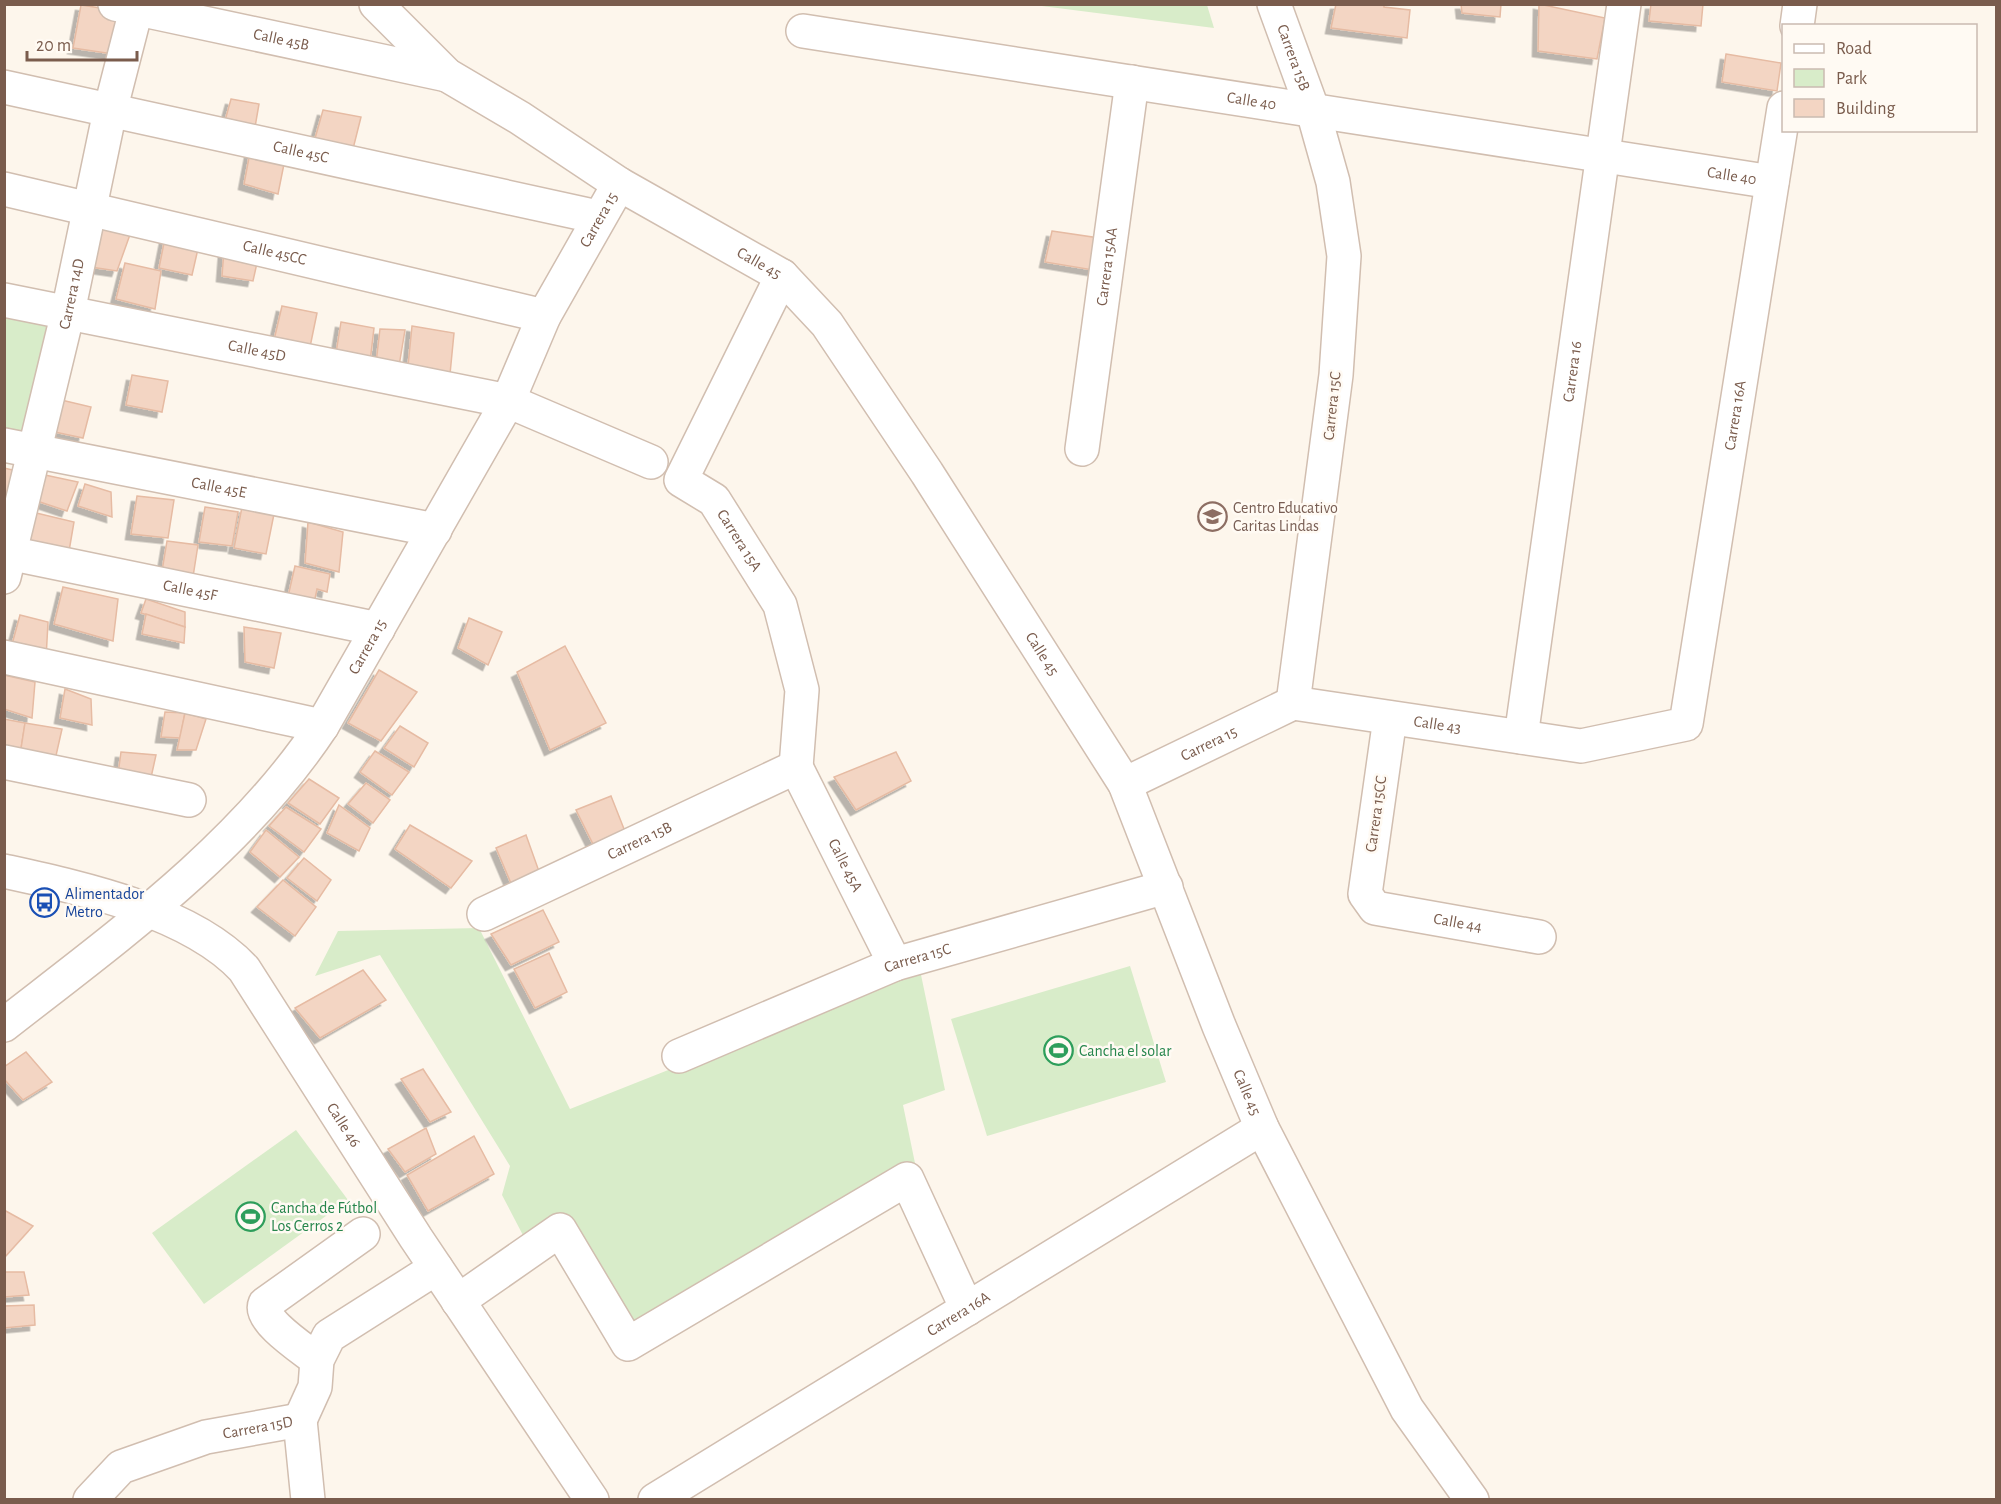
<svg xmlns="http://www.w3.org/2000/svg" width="2001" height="1504" font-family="'Alegreya Sans',sans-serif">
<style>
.green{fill:#d8ecc9}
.building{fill:#f3d5c3;stroke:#e6bba3;stroke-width:1.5;filter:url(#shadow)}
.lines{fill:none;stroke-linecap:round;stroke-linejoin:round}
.minor-casing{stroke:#d1beb0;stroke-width:36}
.minor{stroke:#fff;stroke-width:33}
.labels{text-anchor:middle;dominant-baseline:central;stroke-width:5;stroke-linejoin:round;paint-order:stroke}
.street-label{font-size:16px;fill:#7a5c4d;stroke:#fffaf3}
.education-label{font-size:16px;fill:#785e54;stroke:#fffaf3;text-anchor:start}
.transit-label{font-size:16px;fill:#164399;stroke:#fffaf3;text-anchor:start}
.leisure-label{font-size:16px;fill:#27864d;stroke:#fffaf3;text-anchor:start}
</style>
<defs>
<filter id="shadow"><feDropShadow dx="-5.5" dy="5.5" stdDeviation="0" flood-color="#0004"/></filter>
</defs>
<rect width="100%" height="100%" fill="#fdf6ec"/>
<g class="green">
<path d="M1034,5H1207L1214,28Z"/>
<path d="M4,300L68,312L33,450L5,445Z"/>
<path d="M479,928L570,1109L920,970L945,1090L903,1105L916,1168L633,1334L562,1218L526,1241L502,1195L510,1166L380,955L315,976L338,931Z"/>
<path d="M1130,966L1166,1082L987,1136L951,1019Z"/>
<path d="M296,1130L348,1200L204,1304L152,1233Z"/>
</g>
<g class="building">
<path d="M1336,4H1384V7L1410,10L1407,38L1331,28Z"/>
<path d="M1461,4H1501L1500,17L1462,13Z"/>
<path d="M1539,4L1605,18L1597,59L1538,51Z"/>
<path d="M1651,4H1703L1701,26L1649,21Z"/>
<path d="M81,5L120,11L113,54L73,48Z"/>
<path d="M1726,54L1781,63L1777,91L1722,82Z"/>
<path d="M231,99L259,104L254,133L223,128Z"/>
<path d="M323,110L361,117L353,149L314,142Z"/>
<path d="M251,147L286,154L278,194L244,184Z"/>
<path d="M92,216L132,229L117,271L84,266Z"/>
<path d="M1052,231L1099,238L1093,270L1045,262Z"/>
<path d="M166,233L200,240L192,275L159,268Z"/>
<path d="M224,250L259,254L253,281L222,276Z"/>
<path d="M125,263L161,271L155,309L116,299Z"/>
<path d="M282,306L317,313L310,347L274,340Z"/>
<path d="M341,322L374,328L370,362L336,353Z"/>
<path d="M412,326L454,333L450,374L408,366Z"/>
<path d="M380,329L405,330L399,366L376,363Z"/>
<path d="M132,375L168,381L162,412L126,405Z"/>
<path d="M53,398L91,407L83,438L50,431Z"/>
<path d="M4,468L17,471L14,504L4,503Z"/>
<path d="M45,475L78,482L67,511L34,500Z"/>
<path d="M85,484L111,492L112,517L78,506Z"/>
<path d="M137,496L174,500L168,538L131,534Z"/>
<path d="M205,507L238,512L232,546L199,542Z"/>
<path d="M242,507L274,514L266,554L234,548Z"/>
<path d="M28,511L74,522L68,557L25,549Z"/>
<path d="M308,522L343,532L339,572L305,563Z"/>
<path d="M167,541L198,545L192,583L161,577Z"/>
<path d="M295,566L330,574L327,592L317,589L313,608L287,601Z"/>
<path d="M63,587L118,599L113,641L54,624Z"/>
<path d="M146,599L185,612V627L141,613Z"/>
<path d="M146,614L185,627L184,643L142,634Z"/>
<path d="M20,615L48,622L46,659L11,648Z"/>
<path d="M469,618L502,632L488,665L458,648Z"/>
<path d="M244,627L281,633L274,668L245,662Z"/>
<path d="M565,646L606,723L550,750L517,672Z"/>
<path d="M379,670L417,692L381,741L348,723Z"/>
<path d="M4,675L35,682L32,718L4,709Z"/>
<path d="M65,689L91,699L92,725L60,718Z"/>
<path d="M165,712L185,713L180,738L161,737Z"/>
<path d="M185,713L206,719L196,750H177Z"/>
<path d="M4,719L25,723L20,755L4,751Z"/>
<path d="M25,723L62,729L55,760L20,755Z"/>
<path d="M400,726L428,743L414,767L384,748Z"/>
<path d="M375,751L409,772L392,795L360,772Z"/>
<path d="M121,752L156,755L150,782L118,774Z"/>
<path d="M896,752L911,781L856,810L834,777Z"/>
<path d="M309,779L339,798L320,824L288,803Z"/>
<path d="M366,783L390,800L373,823L348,804Z"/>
<path d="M611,796L626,834L593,844L576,810Z"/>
<path d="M339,805L370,828L359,851L327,833Z"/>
<path d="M286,807L321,829L304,852L269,826Z"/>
<path d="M410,825L472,861L451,888L395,849Z"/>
<path d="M266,830L299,857L280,877L250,852Z"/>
<path d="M526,835L541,877L513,888L496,848Z"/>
<path d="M304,858L331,880L317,901L287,878Z"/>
<path d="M283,880L316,907L295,936L257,907Z"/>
<path d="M543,910L559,942L511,965L491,934Z"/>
<path d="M549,953L567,992L535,1008L514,969Z"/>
<path d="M363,970L386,1000L320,1038L295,1008Z"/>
<path d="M26,1052L52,1082L23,1100L4,1079V1067Z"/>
<path d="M423,1069L451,1112L430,1122L401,1079Z"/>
<path d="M426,1128L436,1154L405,1172L388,1149Z"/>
<path d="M474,1136L494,1174L428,1211L407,1175Z"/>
<path d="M4,1210L33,1226L4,1258Z"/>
<path d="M4,1272H24L29,1295L4,1297Z"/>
<path d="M34,1305L35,1325L4,1328V1306Z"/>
</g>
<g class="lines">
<defs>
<g id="minor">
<path id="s1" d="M115,4L447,75"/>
<path id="s2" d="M376,4L447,75L520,118L619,184L782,276L827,324L927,473L1125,784L1219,1026L1262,1128L1407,1409L1472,1500"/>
<path id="s3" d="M1274,4L1313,111L1333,182L1344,256L1336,375L1293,703"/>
<path d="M1797,26L1800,4"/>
<path id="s4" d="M803,31L1772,182"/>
<path id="s5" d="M4,87L598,217"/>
<path id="s6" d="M4,189L544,316"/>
<path id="s7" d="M782,276L681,480L714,500L780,605L802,690L796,767"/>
<path id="s8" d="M4,300L508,401L651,462"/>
<path id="s9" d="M4,445L435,530"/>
<path id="s10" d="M1082,449L1132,82"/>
<path id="s11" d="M4,552L378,629"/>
<path id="s12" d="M4,577L68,312L110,111L136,10"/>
<path d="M4,657L322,726"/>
<path id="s13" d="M1293,703L1581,746L1686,724L1784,108"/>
<path id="s14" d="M1390,718L1365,894L1375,908L1539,937"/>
<path id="s15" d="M1521,737L1624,4"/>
<path d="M4,762L189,800"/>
<path id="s16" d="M796,767L895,964"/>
<path id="s17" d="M1125,784L1293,703"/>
<path id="s18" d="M4,871C81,888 190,911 244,969L416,1238L592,1500"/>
<path id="s19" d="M484,914L796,767"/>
<path id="s20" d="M4,1025C118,936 242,847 322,726L508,401L544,316L619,184"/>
<path id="s21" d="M679,1056L895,964L1166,887"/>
<path d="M458,1301L560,1230L628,1344L907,1179L967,1309"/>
<path d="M317,1360C305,1350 258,1320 265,1304L363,1234"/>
<path d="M300,1420L315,1387L317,1360L329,1336L436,1268"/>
<path d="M300,1420L308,1500"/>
<path id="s22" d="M90,1500L121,1467L206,1437L300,1420"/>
<path id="s23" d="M655,1500L1262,1128"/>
</g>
</defs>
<use href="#minor" class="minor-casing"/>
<use href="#minor" class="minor"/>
</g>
<defs>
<symbol id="school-ring" viewBox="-11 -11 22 22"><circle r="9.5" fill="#fffaf3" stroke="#8d6e63" stroke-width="1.5"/><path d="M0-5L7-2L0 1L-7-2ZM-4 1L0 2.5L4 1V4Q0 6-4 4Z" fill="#8d6e63"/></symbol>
<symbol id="bus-ring" viewBox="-11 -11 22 22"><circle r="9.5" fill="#fffaf3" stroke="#1a4fb4" stroke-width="1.5"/><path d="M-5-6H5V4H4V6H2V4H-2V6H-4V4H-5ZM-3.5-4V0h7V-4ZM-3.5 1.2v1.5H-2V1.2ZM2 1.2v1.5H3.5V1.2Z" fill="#1a4fb4"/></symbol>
<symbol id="stadium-ring" viewBox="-11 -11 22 22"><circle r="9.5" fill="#fffaf3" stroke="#2e9e5b" stroke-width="1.5"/><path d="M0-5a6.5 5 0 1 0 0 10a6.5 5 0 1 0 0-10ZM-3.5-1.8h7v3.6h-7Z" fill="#2e9e5b"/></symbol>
</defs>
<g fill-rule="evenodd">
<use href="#school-ring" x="1196" y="500" width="33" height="33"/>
<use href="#bus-ring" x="28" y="886" width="33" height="33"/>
<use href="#stadium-ring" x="1042" y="1034" width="33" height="33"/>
<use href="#stadium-ring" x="234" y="1200" width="33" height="33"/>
</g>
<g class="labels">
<g class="street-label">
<text stroke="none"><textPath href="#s1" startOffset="170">Calle 45B</textPath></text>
<text stroke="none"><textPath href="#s3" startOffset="57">Carrera 15B</textPath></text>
<text stroke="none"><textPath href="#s4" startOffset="454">Calle 40</textPath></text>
<text stroke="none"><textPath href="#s5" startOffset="304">Calle 45C</textPath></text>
<text stroke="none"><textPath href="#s4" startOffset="940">Calle 40</textPath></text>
<text stroke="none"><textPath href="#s20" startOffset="1016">Carrera 15</textPath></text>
<text stroke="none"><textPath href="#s6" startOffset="278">Calle 45CC</textPath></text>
<text stroke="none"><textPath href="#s2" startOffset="465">Calle 45</textPath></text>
<text stroke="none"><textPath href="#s10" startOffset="184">Carrera 15AA</textPath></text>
<text stroke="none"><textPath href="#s12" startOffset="291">Carrera 14D</textPath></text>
<text stroke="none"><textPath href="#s8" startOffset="258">Calle 45D</textPath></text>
<text stroke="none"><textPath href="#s15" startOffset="369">Carrera 16</textPath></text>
<text transform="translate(1332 406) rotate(-84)">Carrera 15C</text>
<text stroke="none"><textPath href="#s13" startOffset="711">Carrera 16A</textPath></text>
<text stroke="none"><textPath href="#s9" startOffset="219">Calle 45E</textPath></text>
<text stroke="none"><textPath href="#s7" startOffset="314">Carrera 15A</textPath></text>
<text stroke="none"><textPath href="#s11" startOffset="190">Calle 45F</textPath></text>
<text stroke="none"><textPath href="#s20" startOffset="530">Carrera 15</textPath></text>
<text stroke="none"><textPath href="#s2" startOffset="951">Calle 45</textPath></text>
<text stroke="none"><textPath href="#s13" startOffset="146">Calle 43</textPath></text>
<text stroke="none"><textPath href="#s17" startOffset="93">Carrera 15</textPath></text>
<text transform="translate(1376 814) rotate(-82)">Carrera 15CC</text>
<text stroke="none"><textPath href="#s19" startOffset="172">Carrera 15B</textPath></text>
<text stroke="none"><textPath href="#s16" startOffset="110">Calle 45A</textPath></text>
<text stroke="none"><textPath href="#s14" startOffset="279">Calle 44</textPath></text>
<text stroke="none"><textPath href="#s21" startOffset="258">Carrera 15C</textPath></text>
<text stroke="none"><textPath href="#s2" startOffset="1437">Calle 45</textPath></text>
<text stroke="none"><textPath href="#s18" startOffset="448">Calle 46</textPath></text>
<text stroke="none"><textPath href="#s23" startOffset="356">Carrera 16A</textPath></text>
<text stroke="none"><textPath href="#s22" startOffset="188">Carrera 15D</textPath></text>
</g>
<g class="education-label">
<text x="1233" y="508">Centro Educativo<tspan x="1233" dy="18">Caritas Lindas</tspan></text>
</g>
<g class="transit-label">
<text x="65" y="894">Alimentador<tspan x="65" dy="18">Metro</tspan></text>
</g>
<g class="leisure-label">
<text x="1079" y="1051">Cancha el solar</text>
<text x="271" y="1208">Cancha de Fútbol<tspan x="271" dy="18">Los Cerros 2</tspan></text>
</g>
</g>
<rect width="2001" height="1504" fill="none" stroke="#7a5c4d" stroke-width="12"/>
<rect x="1782" y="24" width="195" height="108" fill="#fffaf3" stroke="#cabbb1" stroke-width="1.5"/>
<rect x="1794" y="44" width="30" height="9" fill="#ffffff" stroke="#cabbb1" stroke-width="1.5"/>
<text x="1836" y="54" font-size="18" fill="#7a5c4d">Road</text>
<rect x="1794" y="69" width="30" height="18" fill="#d8ecc9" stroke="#cabbb1" stroke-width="1.5"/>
<text x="1836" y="84" font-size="18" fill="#7a5c4d">Park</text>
<rect x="1794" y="99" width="30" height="18" fill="#f3d5c3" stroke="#cabbb1" stroke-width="1.5"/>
<text x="1836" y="114" font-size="18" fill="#7a5c4d">Building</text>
<path d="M27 51v9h110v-9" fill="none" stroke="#7a5c4d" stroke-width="3"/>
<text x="36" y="51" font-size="18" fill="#7a5c4d" stroke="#fffaf3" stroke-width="4.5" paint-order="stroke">20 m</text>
</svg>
